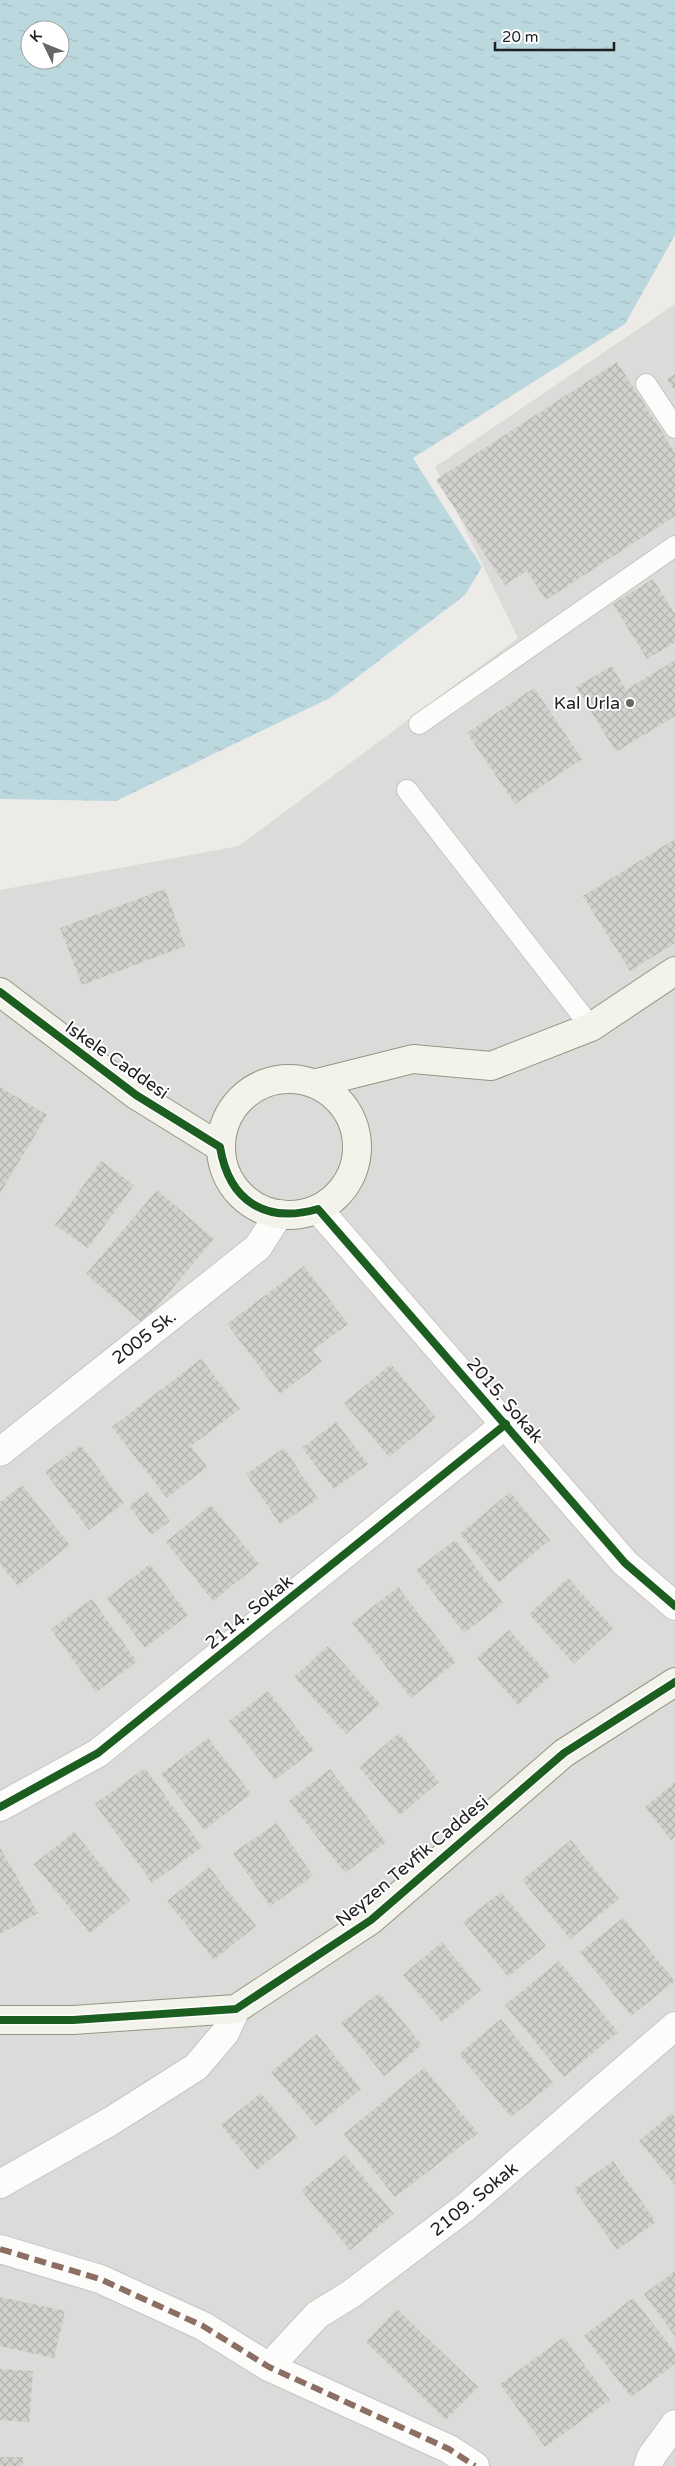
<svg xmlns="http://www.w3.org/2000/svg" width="675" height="2466" font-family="'Varela Round',sans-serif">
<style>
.residential{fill:#dcdbd9}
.water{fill:url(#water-ripples);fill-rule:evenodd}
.building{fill:url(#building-cross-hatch)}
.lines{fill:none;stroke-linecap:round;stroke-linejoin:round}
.lane-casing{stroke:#c6c5c3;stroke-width:22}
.street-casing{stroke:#c6c5c3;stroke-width:30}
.secondary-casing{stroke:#949680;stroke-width:30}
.lane{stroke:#fcfcfb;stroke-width:20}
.street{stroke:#fcfcfb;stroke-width:28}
.secondary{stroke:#f3f3eb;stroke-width:28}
.quiet{stroke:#8d6e63;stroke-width:6;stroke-dasharray:12 6;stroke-linecap:butt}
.cycleway-casing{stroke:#fff;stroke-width:11}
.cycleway{stroke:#1b5e20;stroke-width:8}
.poi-dot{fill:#676665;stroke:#fff;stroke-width:2}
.labels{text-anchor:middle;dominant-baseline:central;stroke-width:4;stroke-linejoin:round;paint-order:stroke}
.poi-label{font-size:18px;fill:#1f1f1f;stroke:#fff;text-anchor:end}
.street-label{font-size:18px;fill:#1f1f1f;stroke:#fff}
</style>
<defs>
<pattern id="water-ripples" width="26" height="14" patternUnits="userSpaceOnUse" patternTransform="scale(1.25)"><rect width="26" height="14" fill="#bcd8df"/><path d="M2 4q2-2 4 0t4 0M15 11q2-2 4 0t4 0" fill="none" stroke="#a1b9bf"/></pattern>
<pattern id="building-cross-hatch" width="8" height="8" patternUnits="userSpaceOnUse" patternTransform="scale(1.25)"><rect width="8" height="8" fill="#d3d1ce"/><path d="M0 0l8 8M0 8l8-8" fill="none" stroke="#b5b3b0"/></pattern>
</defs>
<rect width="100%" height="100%" fill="#edebe7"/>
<path class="residential" d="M675,304V2466H0V890L239,846L518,638L435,467Z"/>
<path class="water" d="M0,0H675V235L625,324L413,458L482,567L465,595L330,698L116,801L0,799ZM30,30H60V60H30Z"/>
<g class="building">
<path d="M617,362L675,452V516L546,600L527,571L505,585L436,480Z"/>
<path d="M675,374V392L667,379Z"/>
<path d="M653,579L675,614V642L647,659L613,604Z"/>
<path d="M675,660V716L616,752L576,687L612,666L626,690Z"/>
<path d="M534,688L582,759L515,804L467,733Z"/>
<path d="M675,839V943L630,971L583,896Z"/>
<path d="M165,889L185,946L82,985L60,928Z"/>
<path d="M0,1087L47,1115L0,1193Z"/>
<path d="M101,1161L134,1185L88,1248L55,1225Z"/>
<path d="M157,1190L214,1239L143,1323L86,1274Z"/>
<path d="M304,1266L348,1324L313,1350L322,1362L280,1394L227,1324Z"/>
<path d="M201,1359L240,1409L191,1446L207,1467L167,1498L112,1427Z"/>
<path d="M391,1364L436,1418L389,1457L344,1403Z"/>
<path d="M336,1422L368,1464L334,1489L302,1448Z"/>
<path d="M81,1445L124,1503L89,1530L45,1472Z"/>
<path d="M284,1448L318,1499L280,1524L246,1474Z"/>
<path d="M22,1485L70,1545L18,1586L0,1564V1502Z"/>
<path d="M148,1492L170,1521L151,1535L129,1506Z"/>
<path d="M510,1492L550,1540L499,1582L460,1534Z"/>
<path d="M211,1505L259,1564L213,1601L166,1542Z"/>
<path d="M455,1540L503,1603L464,1633L416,1570Z"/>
<path d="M150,1564L188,1615L145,1648L107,1598Z"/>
<path d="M568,1578L613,1628L574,1664L529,1614Z"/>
<path d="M398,1587L456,1662L411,1698L352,1623Z"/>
<path d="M92,1599L137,1662L96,1692L51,1629Z"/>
<path d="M509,1630L550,1676L518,1705L477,1658Z"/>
<path d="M328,1646L380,1704L346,1734L294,1677Z"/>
<path d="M268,1691L314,1750L275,1780L229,1721Z"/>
<path d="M399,1733L439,1782L400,1815L359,1767Z"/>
<path d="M208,1738L251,1794L204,1830L161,1774Z"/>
<path d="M145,1768L202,1847L152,1883L95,1804Z"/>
<path d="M330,1769L386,1842L345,1873L289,1801Z"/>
<path d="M675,1782V1837L671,1840L645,1807Z"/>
<path d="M277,1823L313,1876L270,1906L233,1853Z"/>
<path d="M74,1832L130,1900L90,1933L34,1864Z"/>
<path d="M571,1840L619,1899L570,1939L522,1880Z"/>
<path d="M0,1848L38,1913L0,1934Z"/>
<path d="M209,1867L256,1926L214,1960L167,1901Z"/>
<path d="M501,1892L546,1946L508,1977L463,1922Z"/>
<path d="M623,1918L675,1981L631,2016L580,1952Z"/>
<path d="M442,1942L481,1990L442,2022L403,1975Z"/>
<path d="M559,1961L618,2032L564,2077L505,2005Z"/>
<path d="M379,1993L422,2045L384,2076L341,2023Z"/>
<path d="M501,2019L553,2083L511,2117L459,2054Z"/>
<path d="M317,2034L361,2089L316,2126L271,2072Z"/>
<path d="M424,2068L478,2133L395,2197L344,2134Z"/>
<path d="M261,2093L297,2137L257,2170L221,2125Z"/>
<path d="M672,2113L675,2117V2185L639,2141Z"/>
<path d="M345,2155L394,2214L350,2250L301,2190Z"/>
<path d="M613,2161L656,2222L617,2250L574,2189Z"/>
<path d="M675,2271V2336L644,2294Z"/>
<path d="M0,2297L65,2311L54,2358L0,2346Z"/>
<path d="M633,2298L675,2352V2364L631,2397L584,2336Z"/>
<path d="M397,2309L478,2387L446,2420L366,2342Z"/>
<path d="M564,2337L610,2400L545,2447L500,2384Z"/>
<path d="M0,2369L33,2371L29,2422L0,2420Z"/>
<rect x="0" y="2457" width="23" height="9"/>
</g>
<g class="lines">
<defs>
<g id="lane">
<path d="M646,384L675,428"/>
<path d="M419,724L675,546"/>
<path d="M407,790L591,1027"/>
</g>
<g id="street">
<path d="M318,1209L625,1563L675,1606"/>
<path d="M0,1452L258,1247L279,1214"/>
<path d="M0,1807L98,1753L506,1424"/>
<path d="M0,2184L111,2121L196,2067L225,2033L236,2009"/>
<path d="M0,2249L100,2279L203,2326L269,2367L449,2449L475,2466"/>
<path d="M269,2367L317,2315L351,2294L466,2207L675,2026"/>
<path d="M648,2466L651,2457L675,2424"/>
</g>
<g id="secondary">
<path d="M0,992L136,1095L220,1147"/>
<circle cx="289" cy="1147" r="68"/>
<path d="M317,1083L413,1059L491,1066L591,1027L675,971"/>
<path d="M0,2020H73L236,2009L371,1920L564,1753L675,1682"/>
</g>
</defs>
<use href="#lane" class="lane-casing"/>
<use href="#street" class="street-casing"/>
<use href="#secondary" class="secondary-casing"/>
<use href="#lane" class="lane"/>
<use href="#street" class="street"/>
<use href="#secondary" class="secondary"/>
<path class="quiet" d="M0,2249L100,2279L203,2326L269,2367L449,2449L475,2466"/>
<defs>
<g id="cycleway">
<path d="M0,992L136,1095L220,1147C229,1201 265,1224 318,1209L625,1563L675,1606"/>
<path d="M0,1807L98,1753L506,1424"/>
<path d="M0,2020H73L236,2009L371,1920L564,1753L675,1682"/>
</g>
</defs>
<use href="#cycleway" class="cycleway-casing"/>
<use href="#cycleway" class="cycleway"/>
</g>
<circle class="poi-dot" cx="630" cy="703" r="5"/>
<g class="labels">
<g class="poi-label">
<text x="620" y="703">Kal Urla</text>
</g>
<g class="street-label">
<text transform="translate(117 1060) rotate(35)">Iskele Caddesi</text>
<text transform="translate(144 1337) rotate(-38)">2005 Sk.</text>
<text transform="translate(505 1400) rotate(49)">2015. Sokak</text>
<text transform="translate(249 1612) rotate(-39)">2114. Sokak</text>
<text transform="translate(412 1861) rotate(-40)">Neyzen Tevfik Caddesi</text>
<text transform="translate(474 2199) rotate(-39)">2109. Sokak</text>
</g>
</g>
<g transform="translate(45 45) rotate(313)"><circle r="24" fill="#ffffff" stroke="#a5a5a5"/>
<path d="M0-4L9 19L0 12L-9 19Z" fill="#676665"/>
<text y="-8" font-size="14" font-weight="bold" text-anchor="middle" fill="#1f1f1f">K</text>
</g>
<path d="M495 42v8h119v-8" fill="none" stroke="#1f1f1f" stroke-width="2.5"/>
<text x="502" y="42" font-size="15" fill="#1f1f1f" stroke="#ffffff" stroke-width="4" paint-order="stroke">20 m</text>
</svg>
